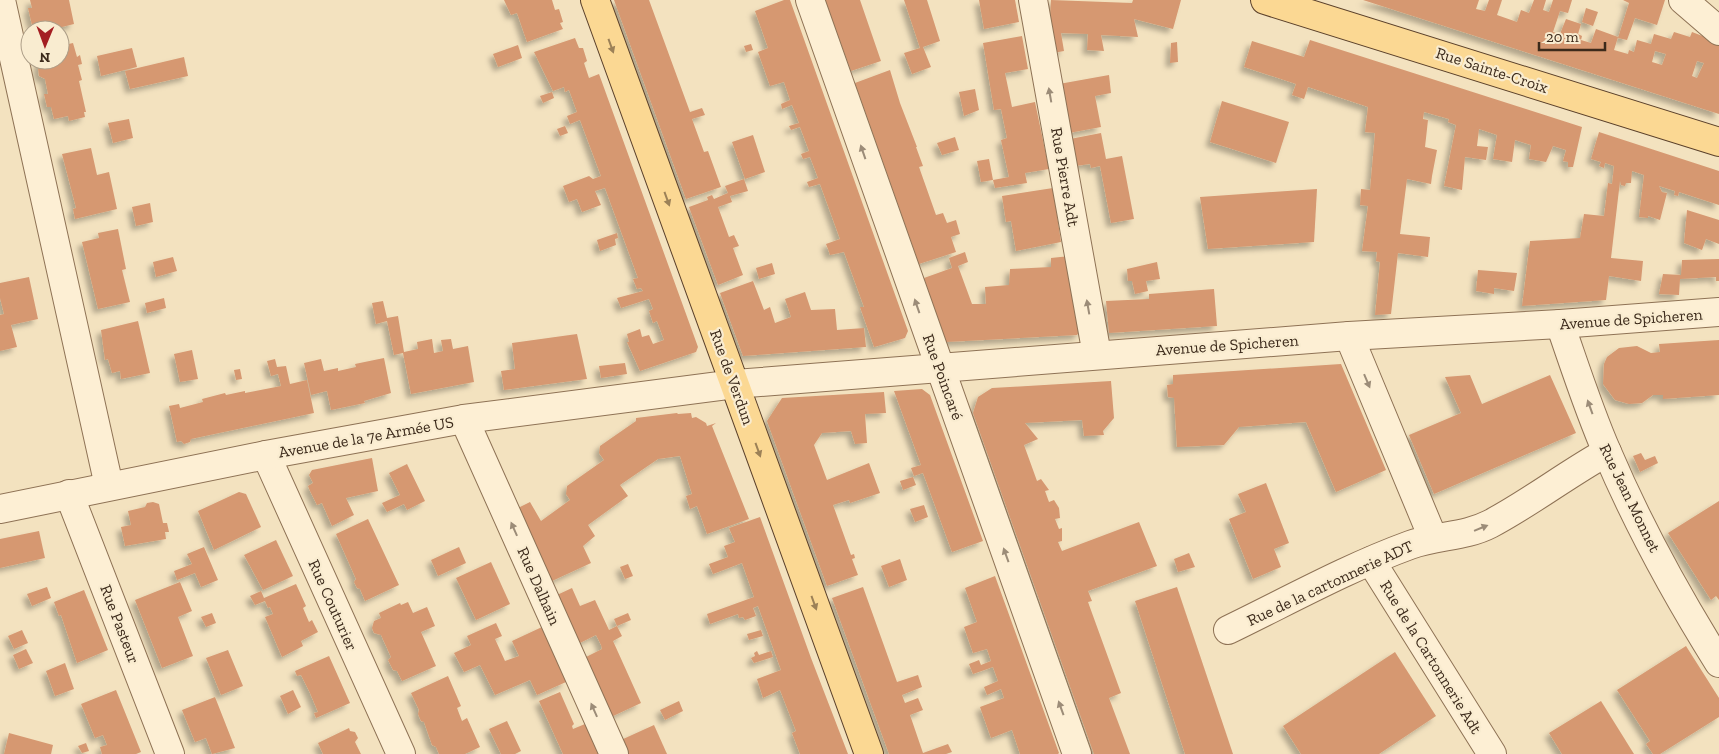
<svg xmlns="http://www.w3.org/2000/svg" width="1719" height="754" font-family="'Zilla Slab',serif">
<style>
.building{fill:#d69871;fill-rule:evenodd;filter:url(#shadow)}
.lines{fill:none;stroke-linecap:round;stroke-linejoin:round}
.minor-casing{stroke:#8e7255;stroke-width:30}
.major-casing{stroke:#5b402a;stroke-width:30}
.minor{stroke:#fdefd4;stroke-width:28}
.major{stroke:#fbd893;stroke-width:28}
.oneway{fill:#9c8157}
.oneway2{fill:#9c8c78}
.labels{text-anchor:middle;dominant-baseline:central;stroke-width:4.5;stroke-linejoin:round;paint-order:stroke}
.street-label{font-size:16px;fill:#3c2a1b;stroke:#f9ecd0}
</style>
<defs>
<filter id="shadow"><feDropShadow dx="-4.5" dy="4.5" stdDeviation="2.5" flood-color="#0004"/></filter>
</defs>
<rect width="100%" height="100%" fill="#f3e2bf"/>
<g class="building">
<path d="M30,0H69L74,24L50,30H37L35,25H32L28,8H32Z"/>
<path d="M504,0H552L555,10L559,9L563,22L560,23L563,29L527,42L517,13L511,15Z"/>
<path d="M614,0H649L690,112L702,108L705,115L692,119L704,152L708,151L721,187L686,199Z"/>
<path d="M784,0H790L908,331L905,338L878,346L874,347L860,307H864L844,252L830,255L828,249L826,244L840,239L820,184L809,187L807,182L818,178L810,157L803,159L801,154L809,151L800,127L791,130L789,126L799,123L792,105L782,109L781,104L790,100L784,82L770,86L758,52L768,48L755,11Z"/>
<path d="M825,0H860L881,61L851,71Z"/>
<path d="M904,0H927L940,41L923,47L931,67L912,74L904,53L920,48Z"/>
<path d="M979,0H1015L1019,22L984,29Z"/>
<path d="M1051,0L1132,3L1133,0H1181L1173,29L1134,19L1138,37L1101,35L1104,51L1087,50L1088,34L1061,33L1064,51L1053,53L1049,32Z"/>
<path d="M1363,0H1479L1476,9L1485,11L1489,0H1502L1497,15L1517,22L1521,10L1529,13L1534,0H1546L1543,10L1549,12L1553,0H1572L1568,13L1560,11L1553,32L1560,34L1566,19L1581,24L1578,34L1582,36L1581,40L1591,43L1596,29L1618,37L1614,50L1628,54L1629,50L1634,52L1637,40L1651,44L1654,34L1671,39L1674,32L1690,37L1692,32L1713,40L1719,45V114ZM1655,51L1666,54L1662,65L1652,62ZM1697,61L1704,63L1697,78L1692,76Z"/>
<path d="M1623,0H1665L1657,25L1635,18L1627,40L1618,38L1629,3Z"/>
<path d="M1586,8L1598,12L1593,26L1582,22Z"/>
<path d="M1022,36L1028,69L1005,73L1012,107L1035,102L1049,169L1025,173L1027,183L995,188L993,180L981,182L977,161L989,159L993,180L1009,177L1001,140L1007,138L1001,109L994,110L983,43Z"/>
<path d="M575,38L579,48H583L587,61L584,63L589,78L599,74L698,347L696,352L640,371L627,342H629L627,334L640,329L642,337L649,335L653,344L664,340L657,321L653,323L649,311L653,309L649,299L621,308L617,298L643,291L641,288L637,289L633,279L638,278L605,188L595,191L601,205L582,212L577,199L569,202L563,186L589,176L593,179L601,176L580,120L570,124L567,116L577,112L569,90L565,92L564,87L553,91L534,52Z"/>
<path d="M1310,40L1582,127L1573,167H1568V162L1563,161L1566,150L1553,146L1546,162L1529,159L1531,145L1515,140L1512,162L1493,159L1497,135L1479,129L1477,146L1488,147L1486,160L1465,157L1462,190L1444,186L1456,125L1448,122L1449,119L1424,112L1423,119L1428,120L1425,147L1437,150L1432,176L1431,184L1407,179L1400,234L1430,237L1428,257L1398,253L1391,314L1375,315L1380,262L1376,261L1377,252L1362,251L1368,206L1360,205L1361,189L1370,190L1375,133L1365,132L1368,107L1308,87L1304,99L1292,95L1296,84L1244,67L1252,41L1304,57Z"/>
<path d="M1177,42L1178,62L1170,63L1171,43Z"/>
<path d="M73,43L77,57L80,55L82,64L78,65L82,80L79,81L86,112H84L85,117L69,121L68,116L54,119L51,107H47L44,94H48L45,79L39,76L38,68L40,60H60V46Z"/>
<path d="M751,44L753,50L746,52L744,46Z"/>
<path d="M518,45L522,58L498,67L493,54Z"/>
<path d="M132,48L137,67L101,76L97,56Z"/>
<path d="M184,57L188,76L130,89L125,71Z"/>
<path d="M890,70L900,103L917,147H916L923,166L919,167L936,215L943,213L947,223L956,220L960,234L951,237L956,252L919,264L855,83Z"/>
<path d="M1109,75L1111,93L1095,96L1101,127L1069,133L1059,84Z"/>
<path d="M975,89L979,110L964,116L959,92Z"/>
<path d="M552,92L554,98L543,103L540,96Z"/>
<path d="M1222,101L1289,122L1276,163L1210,142Z"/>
<path d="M129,119L133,138L113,143L108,123Z"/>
<path d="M565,126L568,133L560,136L557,129Z"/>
<path d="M1599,132L1719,171V205L1679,192L1678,196L1674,195L1675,191L1659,186L1662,192L1667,193L1660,220L1648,216V218L1639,217L1644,175L1632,171L1631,183H1626L1625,186L1621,185L1620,181L1611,258L1643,261L1641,281L1609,276L1606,300L1522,306L1530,241L1580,238L1584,214L1604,216L1608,183L1612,184L1614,166L1605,163L1604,168L1599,166L1601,162L1591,159Z"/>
<path d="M1101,133L1106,159L1122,156L1134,219L1111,223L1100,166L1091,168L1090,164L1075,166L1070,139Z"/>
<path d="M753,135L765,172L745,179L732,142Z"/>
<path d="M955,137L959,150L942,155L937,143Z"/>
<path d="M91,148L97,175L109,172L117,209L75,219L73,209L76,208L62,154Z"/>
<path d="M744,179L748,191L730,196L732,202L718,207L729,237L734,235L739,246L733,248L743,275L718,285L689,207L708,200L707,197L712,195L714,199L728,193L725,186Z"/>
<path d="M1053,188L1061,242L1016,251L1011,221L1006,222L1002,196Z"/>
<path d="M1317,189L1314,242L1208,249L1200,197Z"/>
<path d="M150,203L153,222L136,226L132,207Z"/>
<path d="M1687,210L1719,220V244L1706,239L1702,250L1684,243Z"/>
<path d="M118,229L126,269L122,270L130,302L98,309L82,242L99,238L98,233Z"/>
<path d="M617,233L618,238L615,239L616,245L600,251L597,240Z"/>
<path d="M965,252L968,262L958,266L972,304H986L985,287L1009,285L1010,269L1051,267V258L1070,256L1082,329L1077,335L946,342L924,278L952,268L949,258Z"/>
<path d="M173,257L177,271L156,277L153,262Z"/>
<path d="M1719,259V281H1716V277L1680,279L1679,295L1659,294L1663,274L1681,275L1682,260Z"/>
<path d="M1157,262L1160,279L1146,281L1148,291L1135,294L1132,281H1128L1127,269Z"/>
<path d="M772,263L775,274L759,279L756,268Z"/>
<path d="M1478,270L1517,273L1514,291L1494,288V294L1476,291Z"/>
<path d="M29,277L38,319L11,325L17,347L0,351V315L4,314L0,298V283Z"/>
<path d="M753,281L764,310L770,307L775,323L791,317L785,299L805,292L811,310L835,309L837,330L864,328L866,347L743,356L720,293Z"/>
<path d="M1214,289L1217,326L1109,333L1106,301L1149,299V294Z"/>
<path d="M164,298L166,308L147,313L145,303Z"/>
<path d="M383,301L387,318L398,316L404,352L418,349L417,342L432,339L434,353L443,351L441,340L451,339L453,349L468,346L474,382L411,394L403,353L394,355L387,321L376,324L372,303Z"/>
<path d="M138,321L150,373L121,379L120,371L112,373L108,359L105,360L101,330Z"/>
<path d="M577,334L587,379L504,390L501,371L515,369L512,343Z"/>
<path d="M1719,340V395L1663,399V395H1653L1642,403L1629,404L1615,400L1603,384L1604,364L1607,357L1619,348L1637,346L1651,353L1660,352L1659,344Z"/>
<path d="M192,350L198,379L180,382L174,354Z"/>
<path d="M384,358L391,393L364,401L365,403L331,410L327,391L311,395L304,363L321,359L324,371L338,368V371L356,367L355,364Z"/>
<path d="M275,359L277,367L286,366L290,384L307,380L314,413L191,439L190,442L184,444L181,441L177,442L169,406L179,404L180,408L203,402L202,399L225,393L226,395L245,391V393L281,386L278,374L271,376L267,361Z"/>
<path d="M625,363L627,374L601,378L599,366Z"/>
<path d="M1341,364L1386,470L1336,492L1306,422L1239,427L1224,445L1177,447L1174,398L1168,397L1167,385L1173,384V375Z"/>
<path d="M240,369L242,379L236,380L234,370Z"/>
<path d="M1470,375L1482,404L1550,375L1576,433L1434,494L1409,435L1461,413L1445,377Z"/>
<path d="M1111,381L1114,418L1103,431L1104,435L1084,436L1082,420L1025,423L1038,439L1024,445L1037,481L1041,479L1049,490L1045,491L1049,502L1054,500L1059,508L1060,518L1055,519L1059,529L1062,528V541L1058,542L1062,551L1139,522L1157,566L1088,591L1092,601L1088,602L1121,693L1109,698L1130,754H1094L973,413L978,397L992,388Z"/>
<path d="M922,389L930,395L983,541L952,552L923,473L914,476L911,468L921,465L894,391Z"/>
<path d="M884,392L886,413L865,414L867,443L855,444L851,431L822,433L814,445L827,480L869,463L880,493L850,503L849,500L833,505L851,555L854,554L855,558L852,559L858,575L827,586L767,421L782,398Z"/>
<path d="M677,413L678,414L691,413L692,418L696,417L706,423L707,426L716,423L712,426L749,519L707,534L697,506L690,509L686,496L692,494L680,456L658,459L620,485L628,496L588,525L595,536L583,546L591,563L552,581L518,508L530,502L541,521L570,500L566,494L567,486L604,460L599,453L600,446L636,421V418Z"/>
<path d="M1641,453L1645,460L1655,456L1658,463L1640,472L1633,456Z"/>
<path d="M372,458L378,491L346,498L354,515L332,526L322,503L317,505L310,491L308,486L313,483L309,475L312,470Z"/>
<path d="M407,464L425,501L407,510L404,504L387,512L382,503L400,495L389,473Z"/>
<path d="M913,477L916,485L903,490L900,481Z"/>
<path d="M1266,483L1289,543L1274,549L1281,567L1253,579L1229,519L1246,512L1238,494Z"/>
<path d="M239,492L246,494L261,527L214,550L198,511Z"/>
<path d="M1719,501V600L1716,596L1711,600L1668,533Z"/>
<path d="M153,502L159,504L163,523H167L169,532H165L166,539L125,546L121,527L131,525L128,511L145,507L147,503Z"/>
<path d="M924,505L928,517L915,522L910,509Z"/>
<path d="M760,517L811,658L848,754H800L792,733L796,731L780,690L763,698L757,679L781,670L758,606L753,608L756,616L745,620L743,617L739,618L738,614L710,624L707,614L754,597L742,563L713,574L709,564L728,557L724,546L735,542L729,528Z"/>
<path d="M368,519L399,585L365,601L360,589L357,588L354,582L356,579L336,534Z"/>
<path d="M39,531L45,558L0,568V539Z"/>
<path d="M276,540L293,576L263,590L244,555Z"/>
<path d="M204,547L218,580L201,587L195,573L177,580L174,571L192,564L187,554Z"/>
<path d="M459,547L466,563L438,576L431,560Z"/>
<path d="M1189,553L1195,567L1178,572L1174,559Z"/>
<path d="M900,559L907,580L889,587L881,566Z"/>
<path d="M491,562L510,604L476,620L456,578Z"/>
<path d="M628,564L633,576L625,579L620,567Z"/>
<path d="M995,576L1059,753L1058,754H1020L1012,730L991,738L980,707L1004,698L1001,689L987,695L984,687L998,681L993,667L973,674L969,664L979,660L981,665L991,661L987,649L973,653L964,627L977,622L965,588Z"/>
<path d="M180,582L192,611L178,617L193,656L162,668L135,600Z"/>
<path d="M296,584L306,606L303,608L309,622L312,620L318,632L301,641L303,646L282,657L265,617L273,614L270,607L268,608L265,601L255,605L250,596L261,591L264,598Z"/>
<path d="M47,587L51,598L32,606L27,594Z"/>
<path d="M863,587L897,682L918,675L922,687L902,695L905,703L918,698L923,710L910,715L923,753L948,744L952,752L946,754H889L832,598Z"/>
<path d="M1177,587L1233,754H1185L1135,601Z"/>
<path d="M572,588L580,606L595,600L609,630L617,626L622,636L613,641L641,703L611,717L584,658L602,649L601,645L596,635L578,644L557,595Z"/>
<path d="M84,590L108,650L77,663L61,615L59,616L54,602Z"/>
<path d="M408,602L413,613L427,607L435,626L421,632L436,666L402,681L397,671L393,670L388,660L391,657L381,635L374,633L372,628L374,621L381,618L379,613L400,603L401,605Z"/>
<path d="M212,613L216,623L206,627L201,617Z"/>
<path d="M628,613L631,620L617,626L614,619Z"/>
<path d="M496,623L502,636L495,639L505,661L519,656L512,641L542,627L566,682L537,695L530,680L495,695L480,665L464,672L454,653L471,645L467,636Z"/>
<path d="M22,630L28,643L14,649L8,636Z"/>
<path d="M761,630L763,636L749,640L747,634Z"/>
<path d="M1686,646L1719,698V717L1660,754H1653L1646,744L1650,741L1617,690Z"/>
<path d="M26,649L33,663L19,669L13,655Z"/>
<path d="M228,650L243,686L221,695L206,658Z"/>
<path d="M757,651L759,655L771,651L773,657L754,663L751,658L755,656L754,653Z"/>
<path d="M1395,652L1436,716L1379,754H1301L1283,726Z"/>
<path d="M329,656L350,703L316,718L314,713L318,712L310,693L301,675L297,676L295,671Z"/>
<path d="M65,663L74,689L55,696L46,671Z"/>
<path d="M448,676L461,706L457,708L462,721L467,718L480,747L465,754H439L436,747L432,745L424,722L421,721L418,714L419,710L411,693Z"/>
<path d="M116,690L141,752L136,754H102L100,747L107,745L103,735L95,738L81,704Z"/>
<path d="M293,690L301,707L288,714L280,696Z"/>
<path d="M560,692L574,724L572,726L573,729L585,724L599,754H563L539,701Z"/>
<path d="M215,697L235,748L212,754L206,738L195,742L182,710Z"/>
<path d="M679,701L683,711L665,720L660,710Z"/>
<path d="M1601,701L1634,754H1562L1549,733Z"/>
<path d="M507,721L521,751L515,754H501L489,729Z"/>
<path d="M654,725L667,754H628L621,740Z"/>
<path d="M349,728L350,731L355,732L358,738L355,742L361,754H323L318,743Z"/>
<path d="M9,733L53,745L51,754H4Z"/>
<path d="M86,743L89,751L82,753L78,746Z"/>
</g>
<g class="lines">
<defs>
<g id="minor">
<path d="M1,0L109,486"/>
<path d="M810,0L1077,754"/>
<path d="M1033,0L1097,355"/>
<path d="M1683,0L1719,31"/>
<path d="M1560,324C1575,367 1589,411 1607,452C1638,525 1677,596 1719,663"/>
<path d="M1349,336L1433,538"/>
<path d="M464,419L614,754"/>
<path d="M266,455L401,754"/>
<path d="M69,494L170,754"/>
<path d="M0,509L266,455L464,419L735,384L1349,336L1560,324L1719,312"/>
<path d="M1371,561L1492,754"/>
<path d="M1228,630C1288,601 1347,568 1410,545C1437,535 1465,537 1490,524C1530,503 1567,474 1607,452"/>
</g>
<g id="major">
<path d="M595,0L869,754"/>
<path d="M1265,0L1719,142"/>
</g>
</defs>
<use href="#minor" class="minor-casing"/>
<use href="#major" class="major-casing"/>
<use href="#minor" class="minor"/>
<use href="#major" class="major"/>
</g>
<defs><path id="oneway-solid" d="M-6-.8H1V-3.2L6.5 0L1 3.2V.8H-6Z" transform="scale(1.25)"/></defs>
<g class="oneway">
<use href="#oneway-solid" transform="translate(611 46) rotate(70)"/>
<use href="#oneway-solid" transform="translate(667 199) rotate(70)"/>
<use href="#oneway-solid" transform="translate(758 450) rotate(70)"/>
<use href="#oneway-solid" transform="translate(814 603) rotate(70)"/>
</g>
<g class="oneway2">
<use href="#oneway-solid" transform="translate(1050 95) rotate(-100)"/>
<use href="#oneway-solid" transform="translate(863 152) rotate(-109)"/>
<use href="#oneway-solid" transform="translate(917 306) rotate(-109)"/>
<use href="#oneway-solid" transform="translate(1088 307) rotate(-100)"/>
<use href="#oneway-solid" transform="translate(1367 381) rotate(67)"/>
<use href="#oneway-solid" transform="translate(1590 407) rotate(-110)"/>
<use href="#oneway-solid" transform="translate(1481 528) rotate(-22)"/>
<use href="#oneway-solid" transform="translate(514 529) rotate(-114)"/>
<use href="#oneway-solid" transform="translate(1006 555) rotate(-110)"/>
<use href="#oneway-solid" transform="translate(1061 708) rotate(-110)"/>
<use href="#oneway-solid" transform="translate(594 710) rotate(-114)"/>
</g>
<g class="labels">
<g class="street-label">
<text transform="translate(1492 70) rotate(18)">Rue Sainte-Croix</text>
<text transform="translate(1065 177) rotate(80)">Rue Pierre Adt</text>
<text transform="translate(1631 319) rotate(-4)">Avenue de Spicheren</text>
<text transform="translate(1227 345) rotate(-4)">Avenue de Spicheren</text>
<text transform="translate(732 377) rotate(70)">Rue de Verdun</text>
<text transform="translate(943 377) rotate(70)">Rue Poincaré</text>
<text transform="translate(366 437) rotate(-10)">Avenue de la 7e Armée US</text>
<text transform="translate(1630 498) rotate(64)">Rue Jean Monnet</text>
<text transform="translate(1330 583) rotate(-25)">Rue de la cartonnerie ADT</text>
<text transform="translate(539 586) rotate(66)">Rue Dalhain</text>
<text transform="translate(333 605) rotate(66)">Rue Couturier</text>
<text transform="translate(120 624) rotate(69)">Rue Pasteur</text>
<text transform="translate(1431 657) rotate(58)">Rue de la Cartonnerie Adt</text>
</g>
</g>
<g transform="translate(45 45) rotate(181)"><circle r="24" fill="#f9ecd0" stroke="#ad9e88"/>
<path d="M0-4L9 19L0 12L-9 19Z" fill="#a41e22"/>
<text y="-8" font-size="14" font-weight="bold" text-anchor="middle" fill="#3c2a1b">N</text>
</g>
<path d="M1539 42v8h66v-8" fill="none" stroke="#3c2a1b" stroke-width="2.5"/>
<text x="1546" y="42" font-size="15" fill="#3c2a1b" stroke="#f9ecd0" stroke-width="4" paint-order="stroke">20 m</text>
</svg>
